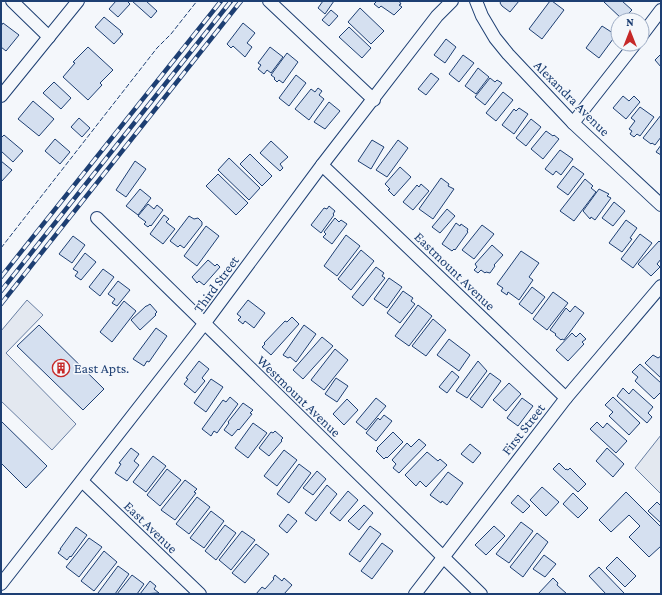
<svg xmlns="http://www.w3.org/2000/svg" width="662" height="595" font-family="'Crimson Pro',serif">
<style>
.parking{fill:#e3e8f0;stroke:#687fa3}
.building{fill:#d5e0f0;stroke:#1d3f73}
.lines{fill:none;stroke-linecap:round;stroke-linejoin:round}
.street-casing{stroke:#1d3f73;stroke-width:14}
.street{stroke:#f4f7fb;stroke-width:12}
.rail-casing{stroke:#1d3f73;stroke-width:4.5}
.rail{stroke:#f4f7fb;stroke-width:3;stroke-dasharray:9;stroke-linecap:butt}
.fence{stroke:#1d3f73;stroke-width:1;stroke-dasharray:5 2;stroke-linecap:butt}
.labels{text-anchor:middle;dominant-baseline:central;stroke-width:3;stroke-linejoin:round;paint-order:stroke}
.street-label{font-size:14px;fill:#1d3f73;stroke:#f4f7fb}
.poi-label{font-size:14px;fill:#1d3f73;stroke:#f4f7fb;text-anchor:start}
</style>
<rect width="100%" height="100%" fill="#f4f7fb"/>
<g class="parking">
<path d="M27,300L43,315L6,353L76,424L52,450L1,401V331Z"/>
<path d="M661,435V494L635,468Z"/>
</g>
<g class="building">
<path d="M116,1H127L130,4L118,17L109,9Z"/>
<path d="M132,1H146L157,11L151,18Z"/>
<path d="M323,1H334L325,14L318,8Z"/>
<path d="M377,1H399L401,4L399,5L402,7L394,15L381,6L379,8L374,4Z"/>
<path d="M501,1H519L510,12L502,6L500,3Z"/>
<path d="M550,1H552L564,10L542,39L529,29Z"/>
<path d="M606,1H622L632,10L629,13L630,15L627,19L625,17L622,19L604,2Z"/>
<path d="M360,8L384,31L371,44L348,22Z"/>
<path d="M331,10L338,16L329,26L322,20Z"/>
<path d="M104,17L121,31L120,32L123,34L114,44L95,27Z"/>
<path d="M3,23L19,35L6,51L1,47V26Z"/>
<path d="M243,23L255,33L247,43L252,47L245,57L233,46L231,48L227,44Z"/>
<path d="M602,26L616,35L599,58L586,48Z"/>
<path d="M349,27L371,48L362,58L339,37Z"/>
<path d="M446,39L456,47L445,63L434,55Z"/>
<path d="M88,47L113,70L100,83L102,85L88,100L63,77L75,63L73,62Z"/>
<path d="M270,47L283,57L271,73L267,70L264,74L258,69L261,65L258,63Z"/>
<path d="M287,53L298,62L283,83L279,80L277,82L274,79L275,78L271,75Z"/>
<path d="M661,54V67L655,60Z"/>
<path d="M463,55L474,63L459,82L449,74Z"/>
<path d="M478,68L489,77L476,94L465,86Z"/>
<path d="M431,73L439,79L426,95L418,89Z"/>
<path d="M296,75L306,83L289,106L279,98Z"/>
<path d="M490,78L495,82L497,80L502,83L485,105L475,97Z"/>
<path d="M54,82L71,98L61,109L43,93Z"/>
<path d="M318,88L322,91L319,95L324,99L309,120L295,109L311,89L315,92Z"/>
<path d="M503,92L513,100L496,121L486,113Z"/>
<path d="M623,96L629,101L634,96L640,102L626,119L613,108Z"/>
<path d="M33,101L54,119L39,136L18,119Z"/>
<path d="M329,102L340,111L325,129L314,122Z"/>
<path d="M640,107L654,117L640,136L637,134L634,137L630,134L632,131L629,129L635,121L631,118Z"/>
<path d="M519,108L528,114L514,134L502,125L514,109L516,111Z"/>
<path d="M661,115V137L655,145L652,143L651,144L643,138Z"/>
<path d="M79,118L90,128L82,137L71,127Z"/>
<path d="M531,119L541,127L526,146L516,138Z"/>
<path d="M546,131L553,136L554,135L559,139L543,159L531,149Z"/>
<path d="M4,135L23,151L13,162L1,151V138Z"/>
<path d="M55,139L70,152L60,164L45,151Z"/>
<path d="M372,140L384,147L371,169L358,161Z"/>
<path d="M398,140L408,148L387,177L376,170Z"/>
<path d="M271,141L288,157L280,164L283,168L280,171L260,153Z"/>
<path d="M661,145V155L656,152Z"/>
<path d="M560,150L573,159L561,175L556,171L553,175L545,169Z"/>
<path d="M250,154L272,176L262,186L240,164Z"/>
<path d="M229,158L260,188L249,200L218,170Z"/>
<path d="M1,161L12,170L1,182Z"/>
<path d="M135,161L146,169L126,197L116,190Z"/>
<path d="M573,166L584,174L568,195L557,187Z"/>
<path d="M400,167L411,177L394,196L388,190L390,189L385,184Z"/>
<path d="M218,174L248,203L236,215L206,186Z"/>
<path d="M441,178L449,184L448,186L454,189L433,219L419,209Z"/>
<path d="M585,179L593,186L591,188L596,192L574,221L560,211Z"/>
<path d="M421,184L429,191L413,210L403,202L417,185L419,187Z"/>
<path d="M140,189L151,198L138,215L126,206Z"/>
<path d="M599,189L609,194L607,196L611,198L595,220L591,217L590,219L583,211Z"/>
<path d="M614,202L625,211L613,226L602,218Z"/>
<path d="M148,204L154,209L157,205L163,210L151,226L150,225L148,227L144,224L146,222L138,216Z"/>
<path d="M329,206L335,211L333,214L334,215L321,233L311,225L324,208L327,209Z"/>
<path d="M447,209L455,216L440,233L432,227Z"/>
<path d="M164,215L169,219L166,222L175,229L163,244L150,234Z"/>
<path d="M189,216L194,219L198,218L202,222V225L184,248L180,245L178,247L170,241Z"/>
<path d="M335,218L339,222L341,220L347,224L332,244L323,237L326,234L324,232Z"/>
<path d="M626,220L637,228L630,238L632,239L622,252L609,243Z"/>
<path d="M456,223L460,226L461,224L468,229L467,231L468,232L455,250L454,249L452,251L442,244Z"/>
<path d="M482,225L494,234L474,259L462,250Z"/>
<path d="M206,226L219,236L197,266L184,256Z"/>
<path d="M640,234L652,243L633,268L621,259Z"/>
<path d="M346,235L360,246L337,276L324,266Z"/>
<path d="M73,236L85,245L72,263L59,254Z"/>
<path d="M659,241L661,243V259L657,264L660,267L651,276L638,264Z"/>
<path d="M492,245L503,255L494,265L495,266L490,273L486,272L485,273L481,270L478,273L474,270L477,267L475,264Z"/>
<path d="M361,250L374,261L351,290L338,279Z"/>
<path d="M521,251L539,263L529,277L533,280L519,300L508,292L507,295L501,291L503,288L497,284Z"/>
<path d="M85,253L96,262L81,280L75,276L78,272L73,269Z"/>
<path d="M208,260L215,266L217,264L220,267L204,285L199,281L197,283L192,277Z"/>
<path d="M376,267L384,273L382,276L385,278L363,306L352,297Z"/>
<path d="M103,269L114,277L100,296L89,287Z"/>
<path d="M389,278L402,287L387,308L374,299Z"/>
<path d="M118,281L130,290L117,306L112,303L115,299L108,294Z"/>
<path d="M532,287L545,297L532,314L519,304Z"/>
<path d="M403,291L413,298L411,301L415,304L400,323L387,313Z"/>
<path d="M553,292L568,303L547,330L533,319Z"/>
<path d="M248,300L265,313L254,328L245,321L243,324L238,320L241,317L237,314Z"/>
<path d="M124,301L136,311L112,342L100,332Z"/>
<path d="M150,304L157,312L155,314L156,315L140,330L131,320L146,306H147Z"/>
<path d="M418,305L432,316L409,346L395,336Z"/>
<path d="M575,306L584,313L564,340L562,339L561,340L555,335L556,334L550,330L566,308L570,312Z"/>
<path d="M292,317L299,324L271,355L262,347L265,344L264,343L285,321L287,322Z"/>
<path d="M433,319L446,330L426,356L412,346Z"/>
<path d="M39,325L104,389L83,410L17,346Z"/>
<path d="M304,325L316,334L296,362L290,357L288,358L283,355Z"/>
<path d="M156,328L167,336L149,362L147,361L144,366L133,359Z"/>
<path d="M572,333L576,337L580,333L586,339L582,342L584,344L568,361L556,350Z"/>
<path d="M322,337L333,346L303,379L293,370Z"/>
<path d="M449,339L470,355L459,371L437,355Z"/>
<path d="M335,349L348,360L324,390L311,380Z"/>
<path d="M653,355L658,358L661,356V378L645,363Z"/>
<path d="M199,361L209,369L202,378L205,381L195,393L184,384L188,379L186,378Z"/>
<path d="M478,361L487,371L467,398L456,391Z"/>
<path d="M640,364L661,383V392L654,399L635,381L638,377L632,372Z"/>
<path d="M452,371L459,377L447,393L439,387Z"/>
<path d="M490,373L501,381L482,408L470,399Z"/>
<path d="M336,378L348,386L337,402L325,394Z"/>
<path d="M211,379L223,387L206,412L194,403Z"/>
<path d="M509,383L521,394L506,411L493,400Z"/>
<path d="M623,388L629,394L633,389L653,407L648,413L652,417L647,423L617,396Z"/>
<path d="M230,397L238,404L217,433L214,431L211,436L202,429L223,400L226,402Z"/>
<path d="M613,397L640,423L629,435L609,416L613,412L605,405Z"/>
<path d="M376,398L386,406L366,430L356,422Z"/>
<path d="M522,398L533,406L518,426L507,418Z"/>
<path d="M347,399L358,410L344,425L333,414Z"/>
<path d="M243,403L253,410L250,413L252,414L239,430L238,429L232,436L224,430L229,423L228,422Z"/>
<path d="M384,415L392,421L376,441L366,433L378,418L380,420Z"/>
<path d="M1,421L47,466L26,488L1,463Z"/>
<path d="M597,422L603,428L607,423L627,441L616,453L590,429Z"/>
<path d="M253,423L267,433L248,458L235,448Z"/>
<path d="M275,431L283,438L281,440L282,441L269,456L259,448L271,432L273,433Z"/>
<path d="M393,432L403,442L387,458L386,457L384,459L376,451L378,449L377,448Z"/>
<path d="M419,439L426,445L399,473L393,468L396,464L392,460L407,443L411,447Z"/>
<path d="M470,444L481,453L473,463L461,454Z"/>
<path d="M131,448L139,454L134,461L139,465L127,481L115,473L121,464L119,463Z"/>
<path d="M607,448L624,464L613,477L596,461Z"/>
<path d="M284,450L297,460L277,486L264,476Z"/>
<path d="M427,452L438,461L440,459L447,465L426,487L420,481L416,486L405,475Z"/>
<path d="M153,456L166,466L146,492L133,482Z"/>
<path d="M559,463L566,470V469L568,470L570,468L586,484L578,492L553,469Z"/>
<path d="M299,464L311,473L289,503L277,494Z"/>
<path d="M167,469L181,480L160,506L147,495Z"/>
<path d="M317,471L326,479L313,495L303,488Z"/>
<path d="M448,472L463,483L447,505L442,501L441,503L430,495Z"/>
<path d="M185,480L197,489L194,492L196,493L175,520L161,510Z"/>
<path d="M327,485L337,494L316,521L305,513Z"/>
<path d="M542,487L559,502L546,516L530,500Z"/>
<path d="M348,491L358,500L340,521L330,513Z"/>
<path d="M626,492L661,527V546L649,557L629,537L640,526L629,515L611,532L599,520Z"/>
<path d="M573,493L588,508L578,518L563,504Z"/>
<path d="M518,495L530,506L523,513L511,503Z"/>
<path d="M197,497L210,507L189,534L176,524Z"/>
<path d="M657,502L661,506V523L648,511Z"/>
<path d="M364,505L373,513L359,530L348,521Z"/>
<path d="M211,511L224,521L204,548L190,538Z"/>
<path d="M288,514L297,521L287,533L279,526Z"/>
<path d="M521,522L533,531L509,563L496,554Z"/>
<path d="M225,525L236,533L216,560L205,551Z"/>
<path d="M370,526L381,534L360,562L349,554Z"/>
<path d="M494,526L505,536L486,555L475,545Z"/>
<path d="M76,527L87,535L71,557L70,556L67,560L58,553L61,549H60Z"/>
<path d="M242,531L255,540L231,570L219,560Z"/>
<path d="M537,533L548,542L523,577L510,567Z"/>
<path d="M89,538L102,547L79,577L66,567Z"/>
<path d="M382,543L393,551L372,579L361,571Z"/>
<path d="M256,544L269,554L245,583L232,573Z"/>
<path d="M104,551L117,562L94,591L81,581Z"/>
<path d="M544,555L556,564L545,577L533,569Z"/>
<path d="M617,557L636,576L625,587L606,568Z"/>
<path d="M118,566L129,574L115,594H99L98,593Z"/>
<path d="M599,567L624,593L623,594H606L589,576Z"/>
<path d="M132,575L144,584L137,594H117Z"/>
<path d="M275,575L282,581L284,578L292,585L284,594H256L262,587L265,589L274,579L273,578Z"/>
<path d="M553,578L558,583L557,585L567,594H538Z"/>
<path d="M150,581L156,586L154,589L159,593L140,594Z"/>
</g>
<g class="lines">
<defs>
<g id="street">
<path d="M12,1L49,37"/>
<path d="M269,1L374,100"/>
<path d="M476,1L482,16L495,38L508,54L573,123L661,205"/>
<path d="M642,35L661,10"/>
<path d="M1,96L78,1"/>
<path d="M573,123L635,44"/>
<path d="M322,165L566,398"/>
<path d="M97,218L481,594"/>
<path d="M82,481L200,594"/>
<path d="M1,584L204,324L322,165L437,16L452,1"/>
<path d="M415,594L566,398L661,286"/>
</g>
</defs>
<use href="#street" class="street-casing"/>
<use href="#street" class="street"/>
<defs>
<g id="rail">
<path d="M1,277L221,1"/>
<path d="M1,291L231,1"/>
<path d="M1,304L241,1"/>
</g>
</defs>
<use href="#rail" class="rail-casing"/>
<use href="#rail" class="rail"/>
<path class="fence" d="M1,248L157,48L171,34L197,1"/>
</g>
<defs>
<symbol id="building-ring" viewBox="-11 -11 22 22"><circle r="9.5" fill="#f4f7fb" stroke="#c62828" stroke-width="1.5"/><path d="M-4-6H4V6H1V3H-1V6H-4ZM-2.5-4.3h1.7v1.8h-1.7ZM.8-4.3h1.7v1.8H.8ZM-2.5-1h1.7V.8h-1.7ZM.8-1h1.7V.8H.8Z" fill="#c62828"/></symbol>
</defs>
<g fill-rule="evenodd">
<use href="#building-ring" x="51" y="358" width="20" height="20"/>
</g>
<g class="labels">
<g class="street-label">
<text transform="translate(572 98) rotate(45)">Alexandra Avenue</text>
<text transform="translate(455 271) rotate(44)">Eastmount Avenue</text>
<text transform="translate(216 284) rotate(-54)">Third Street</text>
<text transform="translate(299 396) rotate(44)">Westmount Avenue</text>
<text transform="translate(523 429) rotate(-52)">First Street</text>
<text transform="translate(151 527) rotate(44)">East Avenue</text>
</g>
<g class="poi-label">
<text x="74" y="368">East Apts.</text>
</g>
</g>
<rect width="662" height="595" fill="none" stroke="#1d3f73" stroke-width="4"/>
<g transform="translate(630 32)"><circle r="19" fill="#f4f7fb" stroke="#9eadc5"/>
<path d="M0-3L7 15L0 10L-7 15Z" fill="#c62828"/>
<text y="-6" font-size="11" font-weight="bold" text-anchor="middle" fill="#1d3f73">N</text>
</g>
</svg>
